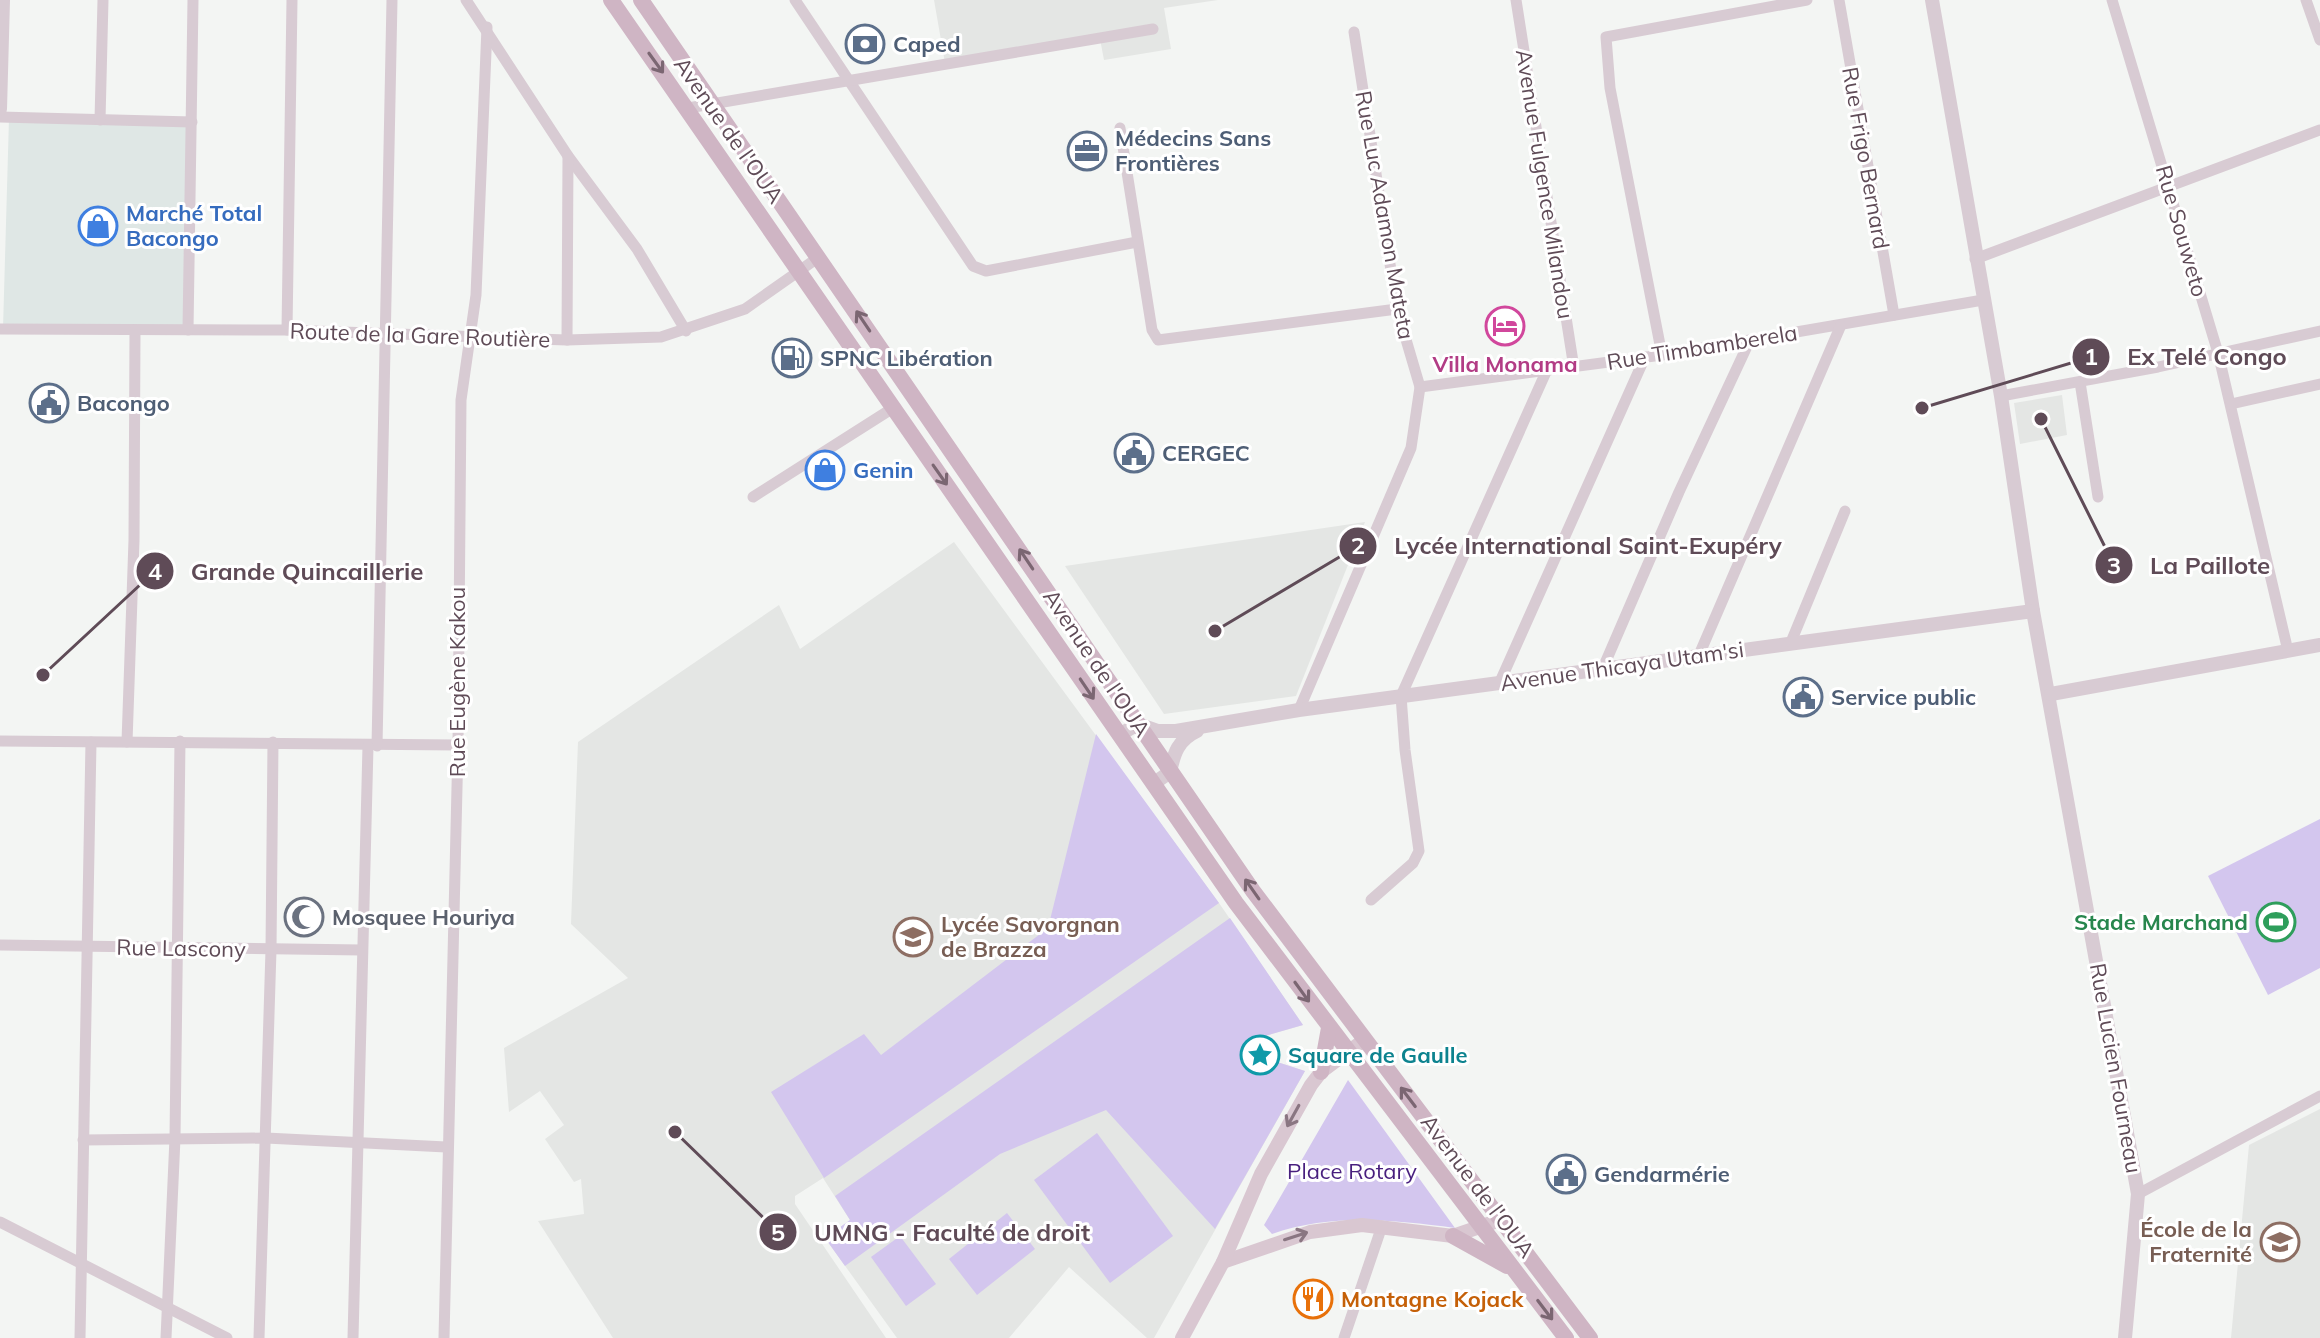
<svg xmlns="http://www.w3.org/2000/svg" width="2320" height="1338" font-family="Mulish,sans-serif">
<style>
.commercial{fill:#dfe7e5}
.education{fill:#e4e6e4}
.green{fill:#d3c6ee}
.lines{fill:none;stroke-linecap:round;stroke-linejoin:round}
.minor{stroke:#d8cbd3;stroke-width:11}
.tertiary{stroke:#d8cbd3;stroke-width:14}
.secondary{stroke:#d9c7d1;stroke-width:14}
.primary{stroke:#cfb5c4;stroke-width:16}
.oneway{stroke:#7b6672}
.oneway2{stroke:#8a7682}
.labels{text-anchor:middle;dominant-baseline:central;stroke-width:6;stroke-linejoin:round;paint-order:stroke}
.service-label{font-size:22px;font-weight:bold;fill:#4e5e75;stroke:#fff;text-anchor:start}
.street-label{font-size:22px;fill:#5f4b57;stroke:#fff}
.shop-label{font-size:22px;font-weight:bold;fill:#366cbe;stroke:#fff;text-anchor:start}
.hotel-label{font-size:22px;font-weight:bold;fill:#b23c85;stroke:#fff}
.worship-label{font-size:22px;font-weight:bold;fill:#5b616d;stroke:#fff;text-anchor:start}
.leisure-label{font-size:22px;font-weight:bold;fill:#27864d;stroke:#fff;text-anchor:end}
.education-label{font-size:22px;font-weight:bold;fill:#785e54;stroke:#fff;text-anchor:start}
.culture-label{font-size:22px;font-weight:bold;fill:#0d838f;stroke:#fff;text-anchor:start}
.park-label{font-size:22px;fill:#481f7e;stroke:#fff}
.food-label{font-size:22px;font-weight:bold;fill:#c56008;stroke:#fff;text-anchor:start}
.leader{fill:none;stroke:#5f4b57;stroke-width:3}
.callout-dot{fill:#5f4b57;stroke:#fff;stroke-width:3}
.mark-label{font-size:24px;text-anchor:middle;font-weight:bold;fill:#fff}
.callout-label{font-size:24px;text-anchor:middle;font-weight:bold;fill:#5f4b57;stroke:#fff;stroke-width:6;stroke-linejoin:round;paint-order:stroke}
</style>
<rect width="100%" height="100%" fill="#f3f5f3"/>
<path class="commercial" d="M9,118L192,122L188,330L3,329Z"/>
<g class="education">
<path d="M934,0H1218L1164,8L1171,49L1104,60L1100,39L945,63Z"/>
<path d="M2062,395L2067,435L2020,444L2014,403Z"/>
<path d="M1365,522L1296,696L1164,714L1065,566Z"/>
<path d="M954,542L1219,903L1303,1025L1248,1041L1242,1051L1245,1064L1258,1069L1271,1060L1305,1071L1154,1338H1147L1069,1267L1009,1338H897L825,1238L850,1220L823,1178L795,1196V1204L886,1338H613L538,1221L584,1214L581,1179L574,1182L545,1139L564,1125L540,1091L509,1112L504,1048L628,978L571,924L578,742L779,605L800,649Z"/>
<path d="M2320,1109V1338H2231L2249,1145Z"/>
</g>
<g class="green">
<path d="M1096,734L1219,903L824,1178L771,1092L864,1034L881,1055L1048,928Z"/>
<path d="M2320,819V968L2268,995L2208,876Z"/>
<path d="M1230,918L1303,1025L1248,1041L1242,1051L1245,1063L1258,1069L1271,1060L1305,1071L1215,1229L1106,1110L1000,1154L845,1266L825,1238L850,1220L835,1196Z"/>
<path d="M1348,1080L1455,1228C1392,1220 1333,1213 1272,1234L1264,1225Z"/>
<path d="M1097,1133L1173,1236L1110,1283L1034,1180Z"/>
<path d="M1007,1213L1035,1249L977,1295L949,1259Z"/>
<path d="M900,1236L936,1284L906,1306L871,1257Z"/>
</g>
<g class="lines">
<g class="minor">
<path d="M466,0L568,156L637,249L686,331"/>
<path d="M795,0L973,266L986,271L1137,242"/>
<path d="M1516,0L1574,368"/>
<path d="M1839,0L1894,315"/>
<path d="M2112,0L2218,353L2288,651"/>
<path d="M2306,0L2320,40"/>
<path d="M688,108L1153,29"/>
<path d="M0,117L192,122"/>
<path d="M100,120L103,0"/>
<path d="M1120,128L1152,330L1158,340L1397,309"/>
<path d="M1975,259L2320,130"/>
<path d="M0,329L287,330L567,340L661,337L745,309L819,257"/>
<path d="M188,330L193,0"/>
<path d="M287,330L292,0"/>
<path d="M567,340L568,156"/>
<path d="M1662,355L1610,88L1606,37L1807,0"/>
<path d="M2080,382L2098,497"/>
<path d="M1420,387L1662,355L1983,300"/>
<path d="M2001,396L2158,367L2320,331"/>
<path d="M2231,404L2320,384"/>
<path d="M753,497L893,408"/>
<path d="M1791,642L1845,511"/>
<path d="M1699,655L1841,325"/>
<path d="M1603,668L1679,492L1750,340"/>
<path d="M1499,684L1645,357"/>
<path d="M1299,710L1411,448L1420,387L1397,309L1354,32"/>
<path d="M0,741L458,745"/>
<path d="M127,742L134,540L135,330"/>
<path d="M377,746L392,0"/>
<path d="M1371,900L1413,863L1419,851L1405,750L1401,696L1546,372"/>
<path d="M0,945L362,950"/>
<path d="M83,1140L266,1138L446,1147"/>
<path d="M2138,1194L2320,1096"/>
<path d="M0,1222L227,1338"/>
<path d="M80,1338L91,742"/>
<path d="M166,1338L175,1138L180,741"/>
<path d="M259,1338L271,950L273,742"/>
<path d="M353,1338L368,746"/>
<path d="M444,1338L458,745L461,400L476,295L487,27"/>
<path d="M1344,1338L1382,1226"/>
</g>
<g class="tertiary">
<path d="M1932,0L2001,396L2033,611L2138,1194L2125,1338"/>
<path d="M0,109L3,0"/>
<path d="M2051,694L2320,645"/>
<path d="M1119,735L1138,724L1158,731H1176L1299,710L2033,611"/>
<path d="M1153,784L1170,772C1174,753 1178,740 1197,731"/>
</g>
<g class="secondary">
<path d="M1223,1262L1310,1232L1362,1225L1453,1236L1500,1220"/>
<path d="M1182,1338L1223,1262L1261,1174L1311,1085L1321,1072L1364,1040"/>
</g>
<g class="primary">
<path d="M611,0L1236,903L1566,1338"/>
<path d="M641,0L1253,891L1590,1338"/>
<path d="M1321,1072L1329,1028"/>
<path d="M1453,1236L1507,1266"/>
</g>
</g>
<defs><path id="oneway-shaft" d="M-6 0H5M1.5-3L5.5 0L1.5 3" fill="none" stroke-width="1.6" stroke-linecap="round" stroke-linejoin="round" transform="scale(2)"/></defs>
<g class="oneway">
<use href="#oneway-shaft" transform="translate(656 63) rotate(54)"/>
<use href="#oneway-shaft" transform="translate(863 321) rotate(-124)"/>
<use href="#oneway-shaft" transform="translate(940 475) rotate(55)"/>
<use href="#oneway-shaft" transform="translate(1026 559) rotate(-124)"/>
<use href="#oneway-shaft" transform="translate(1087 689) rotate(56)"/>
<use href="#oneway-shaft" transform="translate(1252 889) rotate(-125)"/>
<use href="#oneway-shaft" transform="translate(1302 992) rotate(54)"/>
<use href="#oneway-shaft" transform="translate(1408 1097) rotate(-127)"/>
<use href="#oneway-shaft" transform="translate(1545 1310) rotate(53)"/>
</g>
<g class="oneway2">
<use href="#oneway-shaft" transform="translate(1293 1116) rotate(119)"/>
<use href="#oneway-shaft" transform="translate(1296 1236) rotate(-18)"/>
</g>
<defs>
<symbol id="bank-ring" viewBox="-11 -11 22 22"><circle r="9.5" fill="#fff" stroke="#5c6f8a" stroke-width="1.5"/><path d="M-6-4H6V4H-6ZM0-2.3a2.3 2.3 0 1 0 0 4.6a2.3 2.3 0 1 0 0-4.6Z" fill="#5c6f8a"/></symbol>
<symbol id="office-ring" viewBox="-11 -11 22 22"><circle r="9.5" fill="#fff" stroke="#5c6f8a" stroke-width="1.5"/><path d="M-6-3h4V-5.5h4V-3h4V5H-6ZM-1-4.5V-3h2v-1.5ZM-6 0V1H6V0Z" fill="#5c6f8a"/></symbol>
<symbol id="shop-ring" viewBox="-11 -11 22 22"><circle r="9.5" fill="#fff" stroke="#3f7fe0" stroke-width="1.5"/><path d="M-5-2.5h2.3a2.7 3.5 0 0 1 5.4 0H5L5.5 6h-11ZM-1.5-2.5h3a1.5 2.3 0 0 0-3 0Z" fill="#3f7fe0"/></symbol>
<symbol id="hotel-ring" viewBox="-11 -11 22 22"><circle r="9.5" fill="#fff" stroke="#d1479c" stroke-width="1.5"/><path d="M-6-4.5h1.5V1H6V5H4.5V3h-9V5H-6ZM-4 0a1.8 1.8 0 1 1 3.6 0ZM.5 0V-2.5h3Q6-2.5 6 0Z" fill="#d1479c"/></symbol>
<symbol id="fuel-ring" viewBox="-11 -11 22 22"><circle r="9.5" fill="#fff" stroke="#5c6f8a" stroke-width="1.5"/><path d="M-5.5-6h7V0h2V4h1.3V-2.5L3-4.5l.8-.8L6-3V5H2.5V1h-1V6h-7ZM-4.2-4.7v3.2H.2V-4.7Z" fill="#5c6f8a"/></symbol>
<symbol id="civic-ring" viewBox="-11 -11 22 22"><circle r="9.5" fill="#fff" stroke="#5c6f8a" stroke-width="1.5"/><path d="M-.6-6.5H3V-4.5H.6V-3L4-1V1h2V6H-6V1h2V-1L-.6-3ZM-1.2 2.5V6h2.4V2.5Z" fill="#5c6f8a"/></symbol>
<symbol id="mosque-ring" viewBox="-11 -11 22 22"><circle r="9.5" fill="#fff" stroke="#6b7280" stroke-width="1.5"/><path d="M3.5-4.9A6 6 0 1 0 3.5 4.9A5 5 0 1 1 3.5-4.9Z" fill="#6b7280"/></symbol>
<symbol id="stadium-ring" viewBox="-11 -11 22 22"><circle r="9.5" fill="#fff" stroke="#2e9e5b" stroke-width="1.5"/><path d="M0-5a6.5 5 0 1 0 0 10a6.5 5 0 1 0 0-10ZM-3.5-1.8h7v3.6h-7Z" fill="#2e9e5b"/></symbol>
<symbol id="school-ring" viewBox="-11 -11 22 22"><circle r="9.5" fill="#fff" stroke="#8d6e63" stroke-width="1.5"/><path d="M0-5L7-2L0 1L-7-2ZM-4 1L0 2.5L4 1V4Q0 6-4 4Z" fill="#8d6e63"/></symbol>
<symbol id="sight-ring" viewBox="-11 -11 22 22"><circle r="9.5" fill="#fff" stroke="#0f9aa8" stroke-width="1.5"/><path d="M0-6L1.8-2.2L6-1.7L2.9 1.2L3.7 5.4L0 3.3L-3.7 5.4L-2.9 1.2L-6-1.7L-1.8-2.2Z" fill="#0f9aa8"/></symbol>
<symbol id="restaurant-ring" viewBox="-11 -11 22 22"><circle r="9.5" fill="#fff" stroke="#e8710a" stroke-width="1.5"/><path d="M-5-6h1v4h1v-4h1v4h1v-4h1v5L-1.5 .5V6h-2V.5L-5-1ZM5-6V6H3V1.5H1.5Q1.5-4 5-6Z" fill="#e8710a"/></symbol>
</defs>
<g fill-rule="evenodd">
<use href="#bank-ring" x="843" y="22" width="44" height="44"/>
<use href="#office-ring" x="1065" y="129" width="44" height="44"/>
<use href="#shop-ring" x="76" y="204" width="44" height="44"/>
<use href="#hotel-ring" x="1483" y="304" width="44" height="44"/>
<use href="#fuel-ring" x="770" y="336" width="44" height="44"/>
<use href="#civic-ring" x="27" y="381" width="44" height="44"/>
<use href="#civic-ring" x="1112" y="431" width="44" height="44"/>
<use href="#shop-ring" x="803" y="448" width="44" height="44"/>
<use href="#civic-ring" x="1781" y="675" width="44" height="44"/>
<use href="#mosque-ring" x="282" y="895" width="44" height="44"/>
<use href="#stadium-ring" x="2254" y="900" width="44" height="44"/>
<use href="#school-ring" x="891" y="915" width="44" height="44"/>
<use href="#sight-ring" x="1238" y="1033" width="44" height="44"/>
<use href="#civic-ring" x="1544" y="1152" width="44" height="44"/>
<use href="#school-ring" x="2258" y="1220" width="44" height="44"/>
<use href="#restaurant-ring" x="1291" y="1277" width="44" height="44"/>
</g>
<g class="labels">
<g class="service-label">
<text x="893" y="44">Caped</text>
<text x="1115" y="138">Médecins Sans<tspan x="1115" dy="25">Frontières</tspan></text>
<text x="820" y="358">SPNC Libération</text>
<text x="77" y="403">Bacongo</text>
<text x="1162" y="453">CERGEC</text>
<text x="1831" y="697">Service public</text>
<text x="1594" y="1174">Gendarmérie</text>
</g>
<g class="street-label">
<text transform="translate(729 130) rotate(55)">Avenue de l'OUA</text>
<text transform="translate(1866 158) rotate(80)">Rue Frigo Bernard</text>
<text transform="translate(1545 184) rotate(81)">Avenue Fulgence Milandou</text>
<text transform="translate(1385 215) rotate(80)">Rue Luc Adamon Mateta</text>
<text transform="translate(2182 231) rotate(74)">Rue Souweto</text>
<text transform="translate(420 335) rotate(2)">Route de la Gare Routière</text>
<text transform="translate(1702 347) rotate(-9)">Rue Timbamberela</text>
<text transform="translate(1097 663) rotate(56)">Avenue de l'OUA</text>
<text transform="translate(1622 666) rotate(-8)">Avenue Thicaya Utam'si</text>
<text transform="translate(457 682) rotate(-90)">Rue Eugène Kakou</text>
<text transform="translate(181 948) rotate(1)">Rue Lascony</text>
<text transform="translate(2116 1068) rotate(80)">Rue Lucien Fourneau</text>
<text transform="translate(1478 1186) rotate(53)">Avenue de l'OUA</text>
</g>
<g class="shop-label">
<text x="126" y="213">Marché Total<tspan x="126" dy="25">Bacongo</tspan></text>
<text x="853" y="470">Genin</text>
</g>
<g class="hotel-label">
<text x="1505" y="364">Villa Monama</text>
</g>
<g class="worship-label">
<text x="332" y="917">Mosquee Houriya</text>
</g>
<g class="leisure-label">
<text x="2248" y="922">Stade Marchand</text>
</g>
<g class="education-label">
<text x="941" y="924">Lycée Savorgnan<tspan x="941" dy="25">de Brazza</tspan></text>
<text x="2252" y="1229" text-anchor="end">École de la<tspan x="2252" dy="25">Fraternité</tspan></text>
</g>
<g class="culture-label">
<text x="1288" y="1055">Square de Gaulle</text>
</g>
<g class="park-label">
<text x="1352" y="1171">Place Rotary</text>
</g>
<g class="food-label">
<text x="1341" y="1299">Montagne Kojack</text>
</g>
</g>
<path class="leader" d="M1922 408L2091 357M1215 631L1358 546M2041 419L2114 565M43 675L155 571M675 1132L778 1232"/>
<g class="callout-dot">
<circle cx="1922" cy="408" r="8"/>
<circle cx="1215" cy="631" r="8"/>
<circle cx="2041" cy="419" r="8"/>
<circle cx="43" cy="675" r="8"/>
<circle cx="675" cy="1132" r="8"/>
<circle cx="2091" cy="357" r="20"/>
<circle cx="1358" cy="546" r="20"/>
<circle cx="2114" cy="565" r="20"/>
<circle cx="155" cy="571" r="20"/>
<circle cx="778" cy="1232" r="20"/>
</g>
<g class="mark-label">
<text x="2091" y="365">1</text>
<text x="1358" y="554">2</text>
<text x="2114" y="574">3</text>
<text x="155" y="580">4</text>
<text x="778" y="1241">5</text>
</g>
<g class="callout-label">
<text x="2207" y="365">Ex Telé Congo</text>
<text x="1588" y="554">Lycée International Saint-Exupéry</text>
<text x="2210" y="574">La Paillote</text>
<text x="307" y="580">Grande Quincaillerie</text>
<text x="952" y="1241">UMNG - Faculté de droit</text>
</g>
</svg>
